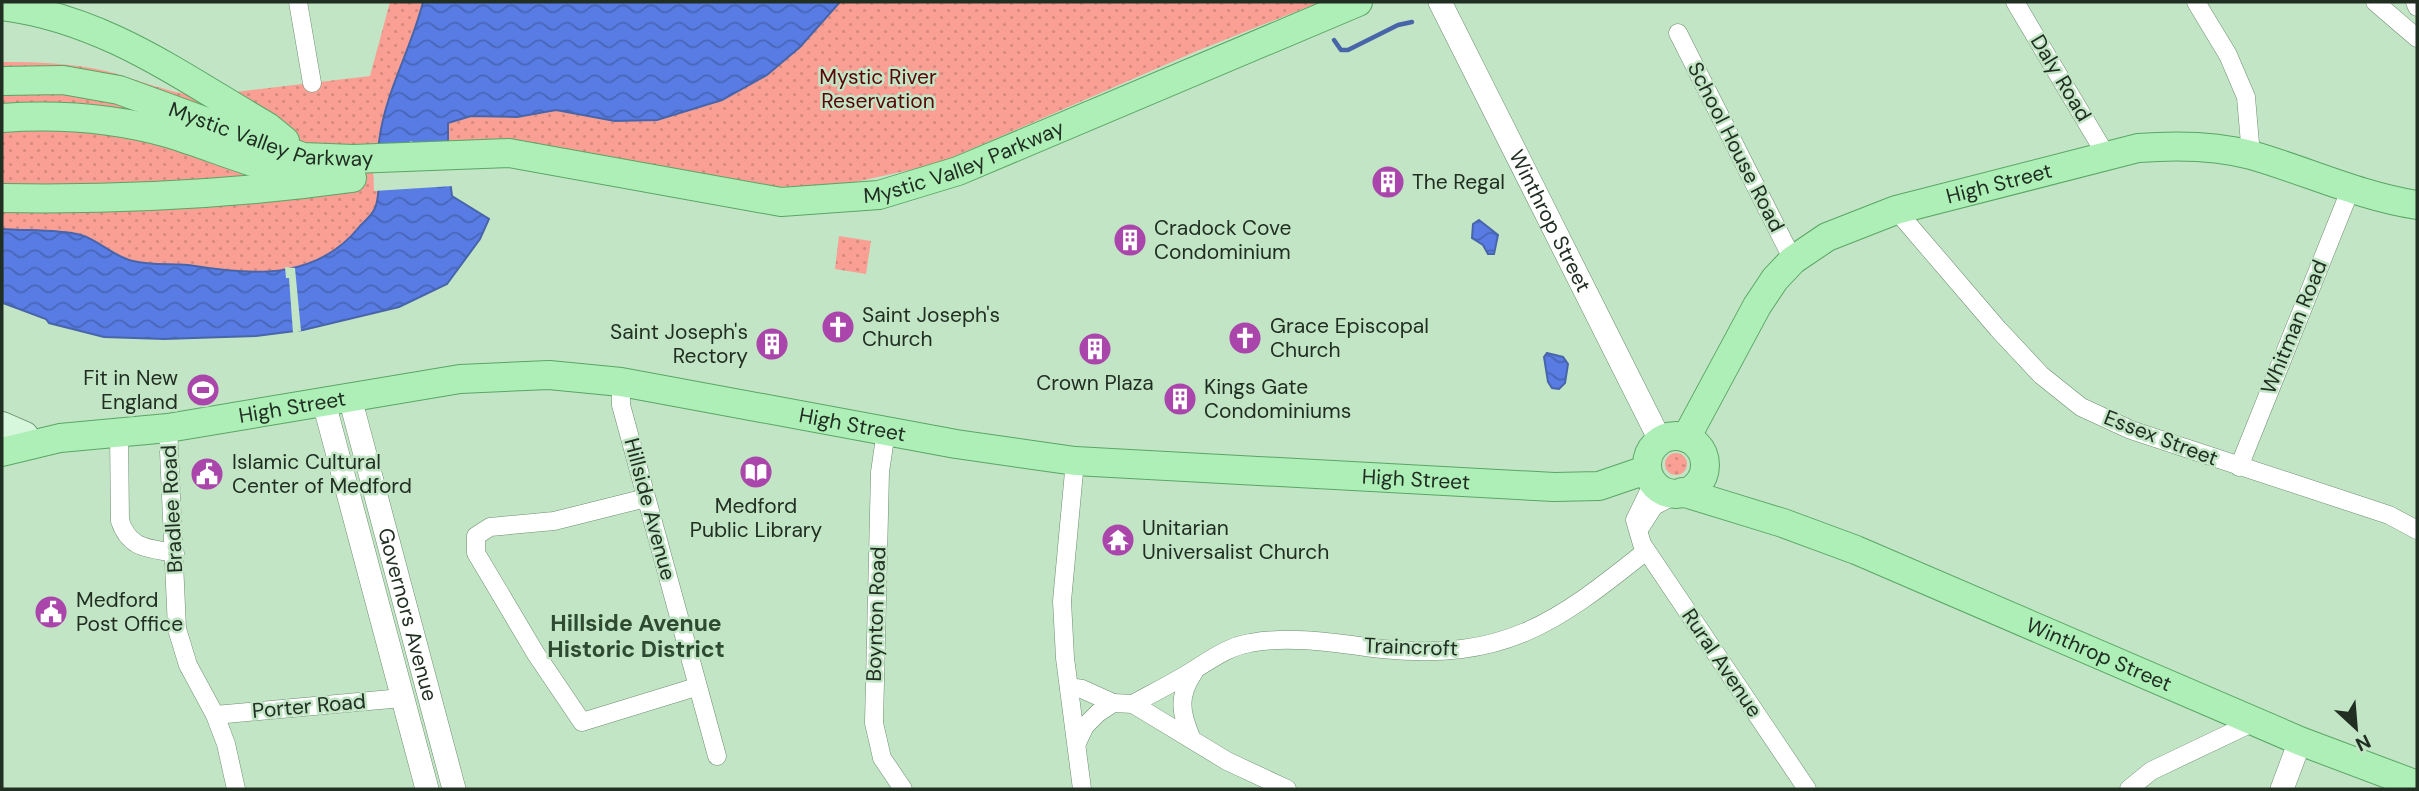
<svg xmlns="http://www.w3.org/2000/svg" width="2419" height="791" font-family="'DM Sans',sans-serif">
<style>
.park{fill:url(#park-dots)}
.water{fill:url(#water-waves);stroke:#4865aa;stroke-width:2}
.pier{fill:#c2e5c5}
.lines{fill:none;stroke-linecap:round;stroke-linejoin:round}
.stream{stroke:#4865aa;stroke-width:4.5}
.minor-casing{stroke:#6e8e71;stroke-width:19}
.tertiary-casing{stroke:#6e8e71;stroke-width:24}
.secondary-casing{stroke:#6e8e71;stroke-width:28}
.primary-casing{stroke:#5aa565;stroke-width:30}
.minor{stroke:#fff;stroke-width:18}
.tertiary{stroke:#fff;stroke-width:23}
.secondary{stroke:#d6f7dc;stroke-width:26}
.primary{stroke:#aeefb8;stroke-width:28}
.labels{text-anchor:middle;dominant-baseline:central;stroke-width:5;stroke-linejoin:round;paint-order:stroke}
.park-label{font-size:21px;fill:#590405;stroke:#c2e5c5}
.street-label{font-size:21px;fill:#212e22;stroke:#c2e5c5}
.poi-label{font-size:21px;fill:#212e22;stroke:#c2e5c5;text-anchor:start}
.neighbourhood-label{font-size:23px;font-weight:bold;fill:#2e4b32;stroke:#c2e5c5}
</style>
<defs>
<pattern id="park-dots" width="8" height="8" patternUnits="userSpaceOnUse" patternTransform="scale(1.75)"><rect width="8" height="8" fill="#f99f94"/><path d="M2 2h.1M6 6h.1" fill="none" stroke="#d5897f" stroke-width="1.8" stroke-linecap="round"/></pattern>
<pattern id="water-waves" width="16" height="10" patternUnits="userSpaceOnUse" patternTransform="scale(1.75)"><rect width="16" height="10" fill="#587ce4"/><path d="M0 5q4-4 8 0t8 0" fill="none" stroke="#4866b8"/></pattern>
</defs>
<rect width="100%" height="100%" fill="#c2e5c5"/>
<g class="park">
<path d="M390,2H423C411,50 385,92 379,142C377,160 382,196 374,210C371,216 364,221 360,226C318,279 256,276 195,266C175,263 153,266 133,261C114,257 100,241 81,235C57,229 27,231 2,229V62C37,62 71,63 106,71C138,79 169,94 202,96L370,76Z"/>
<path d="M840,2H1320L1197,51L937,164L837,186L764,187L469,141H447L448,123L471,116L517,117L556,110L629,120H657L722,100L767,75L800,47Z"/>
<path d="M839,236L871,241L866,274L835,269Z"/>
<circle cx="1676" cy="464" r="11"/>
</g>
<g class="water">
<path d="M423,2H840L800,47L767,75L722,100L657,120L615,121L556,110L517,117L471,116L448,123V165L452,196L489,219L480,239L447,284L399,307L303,330L256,336L164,339L104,337L49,323L46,319L3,303L2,229C27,231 57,229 81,235C100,241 114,257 133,261C153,266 175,263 195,266C256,276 318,279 360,226C365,221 371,216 374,210C382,196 377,160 379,142C385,92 411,50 423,2Z"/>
<path d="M1479,220L1498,235L1494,254H1488L1483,245L1472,238L1473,224Z"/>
<path d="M1547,353L1563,357L1568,364L1565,383L1559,389L1552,388L1548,382L1544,357Z"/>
</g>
<g class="pier">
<path d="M411,141L451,165L453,186L374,191L373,167Z"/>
<path d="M285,267L295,268L301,331L293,333L289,278H286Z"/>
</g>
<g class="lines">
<g class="stream">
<path d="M1320,2V3"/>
<path d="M1334,40L1341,50H1348L1398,25L1412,22"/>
</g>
<defs>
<g id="minor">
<path d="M298,2L312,83"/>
<path d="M2015,2L2106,155"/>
<path d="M2196,2L2228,55L2246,97L2251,155"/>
<path d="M2375,2L2417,38"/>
<path d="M2415,2L2417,7"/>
<path d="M1678,33L1793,260"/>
<path d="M1896,210L1998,329L2041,375L2081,407L2131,430L2389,515L2417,530"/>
<path d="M621,382V405L717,756"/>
<path d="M168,428L177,629L188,665L215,715L226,744L236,789"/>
<path d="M886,431L880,472L874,723L882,758L903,789"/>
<path d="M119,433L120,521C130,550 149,548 175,553"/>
<path d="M1075,461L1062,601L1065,658L1082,789"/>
<path d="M2239,467L2351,188"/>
<path d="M1653,483L1635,520L1642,544L1807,789"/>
<path d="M646,498L554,521L490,527L476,536V553L536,654L582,722L696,687"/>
<path d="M1641,526L1654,506L1679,493"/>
<path d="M1069,687L1082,689L1113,703"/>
<path d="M1133,704C1151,694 1171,684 1189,673C1209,661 1226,647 1250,643C1292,635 1340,644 1382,649C1504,661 1555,624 1646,551"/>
<path d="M215,715L402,698"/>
<path d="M1191,737C1180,712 1178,695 1194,672"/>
<path d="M1077,743L1085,726L1098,713L1113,703L1133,704L1227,761L1287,789"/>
<path d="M2129,789L2151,771L2256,721"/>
</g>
<g id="tertiary">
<path id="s1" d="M1440,2L1660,440"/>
<path id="s2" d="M350,398L454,789"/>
<path d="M324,403L427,789"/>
<path d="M2282,789L2300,741"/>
</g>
<path id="secondary" d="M2,425L25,435"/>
<g id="primary">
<path d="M2,6C105,19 180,76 268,127L285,141"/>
<path id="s3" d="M2,81L63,80L119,90L303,157L353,159L509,153L781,202L879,195L958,171L1358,2"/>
<path d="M2,118C59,114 115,118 171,134C223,150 269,173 325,177"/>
<path d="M2,198C119,200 237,194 352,178"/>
<circle cx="1676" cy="465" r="29"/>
<path id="s4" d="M1686,438L1757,306L1775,279L1793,260L1827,237L1896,210L2138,148C2176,145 2214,145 2251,155C2307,171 2359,196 2417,205"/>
<path id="s5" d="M2,452L60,438L168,428L460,379L549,375L621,382L956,444L1075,461L1554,487L1599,486L1646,470"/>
<path id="s6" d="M1682,492L1783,523L1856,550L2300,741L2417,785"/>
</g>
</defs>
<use href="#minor" class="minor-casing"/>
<use href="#tertiary" class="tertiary-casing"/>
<use href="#secondary" class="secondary-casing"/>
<use href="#primary" class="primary-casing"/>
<use href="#minor" class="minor"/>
<use href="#tertiary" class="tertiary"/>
<use href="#secondary" class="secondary"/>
<use href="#primary" class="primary"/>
</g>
<defs>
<symbol id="building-disc" viewBox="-11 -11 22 22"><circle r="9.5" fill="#aa45ab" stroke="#c2e5c5"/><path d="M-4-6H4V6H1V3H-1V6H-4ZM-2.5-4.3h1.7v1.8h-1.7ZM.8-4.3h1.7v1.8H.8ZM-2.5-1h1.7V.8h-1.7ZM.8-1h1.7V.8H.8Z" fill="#fff"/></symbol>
<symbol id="church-disc" viewBox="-11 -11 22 22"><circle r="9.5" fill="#aa45ab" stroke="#c2e5c5"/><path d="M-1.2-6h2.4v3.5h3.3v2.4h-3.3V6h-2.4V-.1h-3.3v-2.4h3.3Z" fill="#fff"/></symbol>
<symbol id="stadium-disc" viewBox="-11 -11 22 22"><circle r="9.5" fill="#aa45ab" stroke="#c2e5c5"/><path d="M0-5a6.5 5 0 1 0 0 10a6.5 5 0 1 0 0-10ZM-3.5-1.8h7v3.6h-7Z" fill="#fff"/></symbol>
<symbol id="library-disc" viewBox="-11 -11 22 22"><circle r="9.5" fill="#aa45ab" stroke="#c2e5c5"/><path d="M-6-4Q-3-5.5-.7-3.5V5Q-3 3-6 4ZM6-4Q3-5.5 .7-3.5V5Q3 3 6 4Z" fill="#fff"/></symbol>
<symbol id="civic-disc" viewBox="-11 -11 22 22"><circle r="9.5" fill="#aa45ab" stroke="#c2e5c5"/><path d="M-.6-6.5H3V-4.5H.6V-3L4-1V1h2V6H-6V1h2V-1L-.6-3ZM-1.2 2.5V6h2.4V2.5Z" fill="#fff"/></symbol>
<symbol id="temple-disc" viewBox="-11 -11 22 22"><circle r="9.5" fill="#aa45ab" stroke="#c2e5c5"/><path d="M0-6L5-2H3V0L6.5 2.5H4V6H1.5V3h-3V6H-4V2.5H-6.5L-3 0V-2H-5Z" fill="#fff"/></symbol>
</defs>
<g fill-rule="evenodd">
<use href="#building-disc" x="1369" y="163" width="38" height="38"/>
<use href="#building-disc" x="1111" y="221" width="38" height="38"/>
<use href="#church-disc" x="819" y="308" width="38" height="38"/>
<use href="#church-disc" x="1226" y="319" width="38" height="38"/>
<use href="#building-disc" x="753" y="325" width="38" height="38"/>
<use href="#building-disc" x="1076" y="330" width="38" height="38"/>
<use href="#stadium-disc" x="184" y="371" width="38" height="38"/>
<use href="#building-disc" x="1161" y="380" width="38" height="38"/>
<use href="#library-disc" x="737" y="453" width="38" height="38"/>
<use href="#civic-disc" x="188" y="455" width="38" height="38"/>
<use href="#temple-disc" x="1099" y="521" width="38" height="38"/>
<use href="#civic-disc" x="32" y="593" width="38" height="38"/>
</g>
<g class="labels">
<g class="park-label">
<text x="878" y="77">Mystic River<tspan x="878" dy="24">Reservation</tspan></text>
</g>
<g class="street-label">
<text transform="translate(2061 78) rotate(59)">Daly Road</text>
<text stroke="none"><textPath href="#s3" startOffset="278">Mystic Valley Parkway</textPath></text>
<text transform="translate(1736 147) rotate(63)">School House Road</text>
<text stroke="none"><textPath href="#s3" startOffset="985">Mystic Valley Parkway</textPath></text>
<text stroke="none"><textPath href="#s4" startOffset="430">High Street</textPath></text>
<text stroke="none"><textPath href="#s1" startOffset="245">Winthrop Street</textPath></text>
<text transform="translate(2294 327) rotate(-68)">Whitman Road</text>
<text stroke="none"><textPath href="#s5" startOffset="294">High Street</textPath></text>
<text stroke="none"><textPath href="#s5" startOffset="861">High Street</textPath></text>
<text transform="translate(2161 438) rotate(21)">Essex Street</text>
<text stroke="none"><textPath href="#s5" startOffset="1428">High Street</textPath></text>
<text transform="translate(172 509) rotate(-93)">Bradlee Road</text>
<text transform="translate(650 509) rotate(75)">Hillside Avenue</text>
<text stroke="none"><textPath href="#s2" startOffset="224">Governors Avenue</textPath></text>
<text transform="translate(876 614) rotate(-88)">Boynton Road</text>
<text transform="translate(1411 647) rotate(2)">Traincroft</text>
<text stroke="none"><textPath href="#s6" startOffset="448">Winthrop Street</textPath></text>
<text transform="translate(1722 663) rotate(56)">Rural Avenue</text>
<text transform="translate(309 706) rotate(-5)">Porter Road</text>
</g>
<g class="poi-label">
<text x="1412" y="182">The Regal</text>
<text x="1154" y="228">Cradock Cove<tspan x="1154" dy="24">Condominium</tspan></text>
<text x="862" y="315">Saint Joseph's<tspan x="862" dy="24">Church</tspan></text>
<text x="1270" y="326">Grace Episcopal<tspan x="1270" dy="24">Church</tspan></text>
<text x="748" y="332" text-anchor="end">Saint Joseph's<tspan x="748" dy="24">Rectory</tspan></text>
<text x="178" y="378" text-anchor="end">Fit in New<tspan x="178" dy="24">England</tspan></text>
<text x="1095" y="383" text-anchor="middle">Crown Plaza</text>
<text x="1204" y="387">Kings Gate<tspan x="1204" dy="24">Condominiums</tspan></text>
<text x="232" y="462">Islamic Cultural<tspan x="232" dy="24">Center of Medford</tspan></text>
<text x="756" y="506" text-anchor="middle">Medford<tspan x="756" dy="24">Public Library</tspan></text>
<text x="1142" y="528">Unitarian<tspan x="1142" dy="24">Universalist Church</tspan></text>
<text x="76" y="600">Medford<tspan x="76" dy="24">Post Office</tspan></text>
</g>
<g class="neighbourhood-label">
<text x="636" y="623">Hillside Avenue<tspan x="636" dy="26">Historic District</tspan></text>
</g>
</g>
<rect width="2419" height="791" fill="none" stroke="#212e22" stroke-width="7"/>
<g transform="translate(2356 728) rotate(154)" stroke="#c2e5c5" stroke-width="5" paint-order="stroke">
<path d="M0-5L12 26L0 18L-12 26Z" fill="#212e22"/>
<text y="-10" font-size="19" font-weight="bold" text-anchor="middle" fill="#212e22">N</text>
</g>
</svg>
